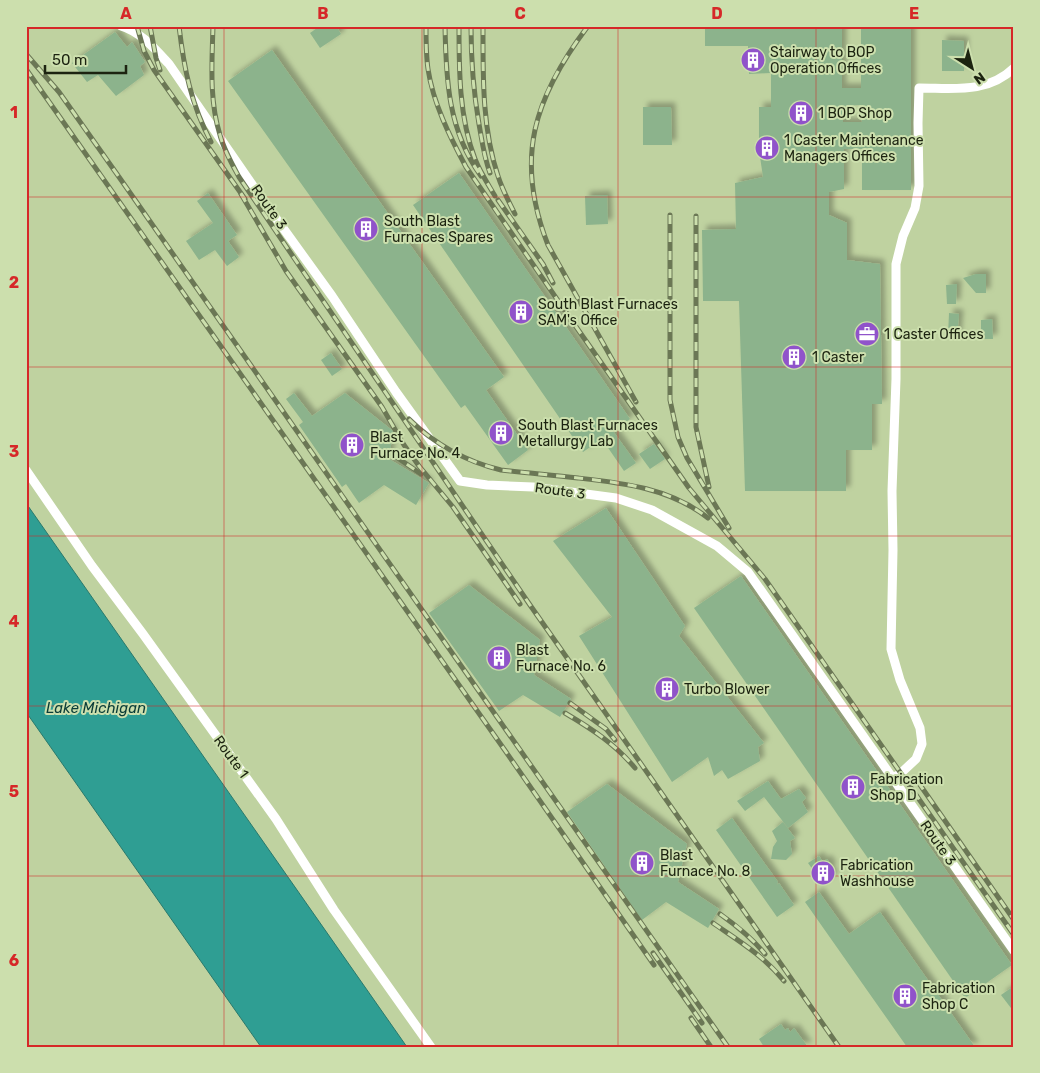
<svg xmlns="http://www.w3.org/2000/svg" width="1040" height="1073" font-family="Rubik,sans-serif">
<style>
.water{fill:#2f9e93;stroke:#29796c}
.building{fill:#8cb38c;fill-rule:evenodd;filter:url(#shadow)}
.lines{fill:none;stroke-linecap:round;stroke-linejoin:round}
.minor{stroke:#fff;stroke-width:9}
.rail-casing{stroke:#6b7755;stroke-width:5}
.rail{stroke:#ccdfad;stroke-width:3;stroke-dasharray:9;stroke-linecap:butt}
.grid{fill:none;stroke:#d62828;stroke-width:1;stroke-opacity:0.55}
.labels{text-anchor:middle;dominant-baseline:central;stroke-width:4;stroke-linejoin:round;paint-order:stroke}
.poi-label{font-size:14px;fill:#1c2310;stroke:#ccdfad;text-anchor:start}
.street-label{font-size:14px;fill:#1c2310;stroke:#ccdfad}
.water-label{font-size:15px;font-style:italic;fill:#0a3c37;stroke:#ccdfad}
.neatline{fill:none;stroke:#d62828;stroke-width:2}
.grid-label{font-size:16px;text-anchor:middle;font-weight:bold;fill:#d62828}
</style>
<defs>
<filter id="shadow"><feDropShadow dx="4.5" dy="-4.5" stdDeviation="2.5" flood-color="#0004"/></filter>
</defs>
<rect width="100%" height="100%" fill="#bfd2a0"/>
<path class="water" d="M26,503L407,1047H261L26,712Z"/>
<g class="building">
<path d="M320,26H336L341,34L320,48L310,33Z"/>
<path d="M705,26H842V88H861V26H911V190H862V149H844V189L829,192V215L847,223V260L880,264L882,404H872V450H846V491H745L739,301H703L702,230L736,229L735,183L763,177L759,150V107H771V73L749,74L748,46H705ZM861,105L862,122H843V106Z"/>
<path d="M115,32L127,47L132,42L145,62L140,66L144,75L116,96L98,75L87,82L72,63Z"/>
<path d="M942,40L964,41V71H942Z"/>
<path d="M272,50L504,377L486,390L528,450L508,465L465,405L461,408L228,81Z"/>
<path d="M643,107H671L672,145H643Z"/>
<path d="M459,173L630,419L613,431L636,463L624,471L602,439L583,452L413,205Z"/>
<path d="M208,193L237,235L228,241L239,257L227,266L215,250L199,260L186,241L213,223L197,201Z"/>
<path d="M607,195L608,224L586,225L585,196Z"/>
<path d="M976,274H986V293H976L963,278Z"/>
<path d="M957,284L956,304H947L946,285Z"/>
<path d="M949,313L959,314L957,337L948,336Z"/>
<path d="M992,319L993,339H981V320Z"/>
<path d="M331,353L342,369L332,376L321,360Z"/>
<path d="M294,393L312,416L345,393L393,431L389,459L429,483L416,505L384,485L359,503L346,484L342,487L299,425L303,422L286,399Z"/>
<path d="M654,444L665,459L650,469L639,454Z"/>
<path d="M606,508L685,626L679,636L764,743L758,747L760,761L728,779L722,770L714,776L708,757L672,782L579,636L612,617L553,541Z"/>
<path d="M741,576L1012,965L965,998L694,608Z"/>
<path d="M469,585L540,640L534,675L571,699L560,717L523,695L499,711L429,613Z"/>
<path d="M768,781L781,799L799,789L806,798L802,802L808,812L788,828L764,797L745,811L737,801Z"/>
<path d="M607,784L687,844L678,882L719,909L708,928L666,902L642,920L567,812Z"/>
<path d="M732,818L778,882L777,885L779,883L794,905L777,917L716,830Z"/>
<path d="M783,822L795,838L790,841L792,854L786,860L771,859L773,847L777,841L772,831Z"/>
<path d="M819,856L823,862L827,859L832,867L829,870L834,876L823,884L808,863Z"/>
<path d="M819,892L849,934L880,912L975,1047H907L805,902Z"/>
<path d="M1014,986V1012L1001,995Z"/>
<path d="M781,1024L785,1030L788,1028L790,1032L794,1028L808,1047H764L759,1039Z"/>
</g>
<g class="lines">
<g class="minor">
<path d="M121,26C141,32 155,49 169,64L260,196L332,296L396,392L460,481L487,485L533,487L616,498L652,510L717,546L748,572L1014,951"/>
<path d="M26,470L92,566L143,634L276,819L334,910L431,1047"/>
<path d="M893,778L901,773L916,759L922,744L920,728L900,680L891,649L893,550L892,491L896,379V264L903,236L915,208L919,186L918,123L919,88C953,88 987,94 1014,68"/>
</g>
<defs>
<g id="rail">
<path d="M137,26L144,51L154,70L245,199"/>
<path d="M150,26L156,58L160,70"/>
<path d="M179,26C184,69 191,104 211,142"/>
<path d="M213,26C212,62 209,100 220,135C224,150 232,164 239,177L530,605L839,1047"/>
<path d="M426,26C426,40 426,55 428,69C433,103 450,137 466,167L572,321L689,488L765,579L1014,935"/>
<path d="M445,26C446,80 448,130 481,176"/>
<path d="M459,26C459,70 459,117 475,159C480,172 488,184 495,196"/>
<path d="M471,26C471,61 473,89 479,124C482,141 484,157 490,173"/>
<path d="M483,26C483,76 482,128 498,176C502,189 509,202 515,214"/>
<path d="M588,26C534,98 514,158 548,245L636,402"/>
<path d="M26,54L59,92L119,177L728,1047"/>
<path d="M26,69L504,749L654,965"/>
<path d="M241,194L286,271L382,407L404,445L419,466L453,507L520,604"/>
<path d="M498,200L543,264L553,283"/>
<path d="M670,215V400L678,437L687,458L729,528"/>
<path d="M696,216V427L709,487"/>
<path d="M409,419C434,444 467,462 501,470C527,473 552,475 578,478C623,483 670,488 708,518"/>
<path d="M392,454L421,474"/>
<path d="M570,703L606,729L615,740"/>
<path d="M565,713C592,729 615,744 635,768"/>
<path d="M918,782L1014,920"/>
<path d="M720,914C737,926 752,938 765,954"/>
<path d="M713,923C739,941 764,956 784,981"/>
<path d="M653,953L702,1023"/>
<path d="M691,1018L711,1047"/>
</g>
</defs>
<use href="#rail" class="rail-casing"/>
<use href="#rail" class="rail"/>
</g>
<path class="grid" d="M224,26V1047M422,26V1047M618,26V1047M816,26V1047M26,197H1014M26,367H1014M26,536H1014M26,706H1014M26,876H1014"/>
<defs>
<symbol id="building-disc" viewBox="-11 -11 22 22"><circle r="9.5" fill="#9053ca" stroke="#ccdfad"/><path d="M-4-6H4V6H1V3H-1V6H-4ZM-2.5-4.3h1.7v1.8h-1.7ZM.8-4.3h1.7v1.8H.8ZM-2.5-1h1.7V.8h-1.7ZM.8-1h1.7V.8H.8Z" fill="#fff"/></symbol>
<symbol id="office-disc" viewBox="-11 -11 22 22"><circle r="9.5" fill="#9053ca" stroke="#ccdfad"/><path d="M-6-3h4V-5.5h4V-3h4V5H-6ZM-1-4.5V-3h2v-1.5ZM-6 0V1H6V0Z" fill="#fff"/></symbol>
</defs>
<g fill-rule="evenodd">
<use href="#building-disc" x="739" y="46" width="28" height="28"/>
<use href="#building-disc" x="787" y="99" width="28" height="28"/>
<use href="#building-disc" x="753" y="134" width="28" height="28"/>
<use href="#building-disc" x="352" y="215" width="28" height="28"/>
<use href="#building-disc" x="507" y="298" width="28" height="28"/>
<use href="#office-disc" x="853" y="320" width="28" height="28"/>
<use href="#building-disc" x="780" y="343" width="28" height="28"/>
<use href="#building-disc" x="487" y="419" width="28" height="28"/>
<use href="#building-disc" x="338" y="431" width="28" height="28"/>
<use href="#building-disc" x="485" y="644" width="28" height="28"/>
<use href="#building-disc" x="653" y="675" width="28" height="28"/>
<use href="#building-disc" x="839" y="773" width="28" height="28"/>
<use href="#building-disc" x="628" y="849" width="28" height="28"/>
<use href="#building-disc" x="809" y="859" width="28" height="28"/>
<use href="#building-disc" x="891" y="982" width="28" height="28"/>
</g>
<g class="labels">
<g class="poi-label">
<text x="770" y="52">Stairway to BOP<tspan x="770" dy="16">Operation Offices</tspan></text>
<text x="818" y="113">1 BOP Shop</text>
<text x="784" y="140">1 Caster Maintenance<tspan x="784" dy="16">Managers Offices</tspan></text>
<text x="384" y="221">South Blast<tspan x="384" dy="16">Furnaces Spares</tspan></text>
<text x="538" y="304">South Blast Furnaces<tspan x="538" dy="16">SAM's Office</tspan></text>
<text x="884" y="334">1 Caster Offices</text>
<text x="812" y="357">1 Caster</text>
<text x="518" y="425">South Blast Furnaces<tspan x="518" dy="16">Metallurgy Lab</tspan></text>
<text x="370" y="437">Blast<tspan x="370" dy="16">Furnace No. 4</tspan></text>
<text x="516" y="650">Blast<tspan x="516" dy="16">Furnace No. 6</tspan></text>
<text x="684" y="689">Turbo Blower</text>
<text x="870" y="779">Fabrication<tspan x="870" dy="16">Shop D</tspan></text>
<text x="660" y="855">Blast<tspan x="660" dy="16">Furnace No. 8</tspan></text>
<text x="840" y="865">Fabrication<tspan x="840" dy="16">Washhouse</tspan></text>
<text x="922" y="988">Fabrication<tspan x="922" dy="16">Shop C</tspan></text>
</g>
<g class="street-label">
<text transform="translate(269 207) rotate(55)">Route 3</text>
<text transform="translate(560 491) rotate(8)">Route 3</text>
<text transform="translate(231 757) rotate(54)">Route 1</text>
<text transform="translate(938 843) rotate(55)">Route 3</text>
</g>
<g class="water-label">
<text x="96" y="708">Lake Michigan</text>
</g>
</g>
<rect width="1040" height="1073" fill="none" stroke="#ccdfad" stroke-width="55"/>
<g transform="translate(972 68) rotate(144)" stroke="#ccdfad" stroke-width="4" paint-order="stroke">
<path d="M0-4L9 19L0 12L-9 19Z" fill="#1c2310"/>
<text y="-8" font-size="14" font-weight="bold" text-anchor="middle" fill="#1c2310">N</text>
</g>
<path d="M45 65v8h81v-8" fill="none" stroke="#1c2310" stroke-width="2.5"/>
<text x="52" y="65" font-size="15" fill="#1c2310" stroke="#ccdfad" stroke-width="4" paint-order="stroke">50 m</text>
<rect x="28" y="28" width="984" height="1018" class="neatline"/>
<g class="grid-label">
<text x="126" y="19">A</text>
<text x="323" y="19">B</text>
<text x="520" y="19">C</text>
<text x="717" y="19">D</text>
<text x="914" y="19">E</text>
<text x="14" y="118">1</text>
<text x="14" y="288">2</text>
<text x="14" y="457">3</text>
<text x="14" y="627">4</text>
<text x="14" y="797">5</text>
<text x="14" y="966">6</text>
</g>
</svg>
